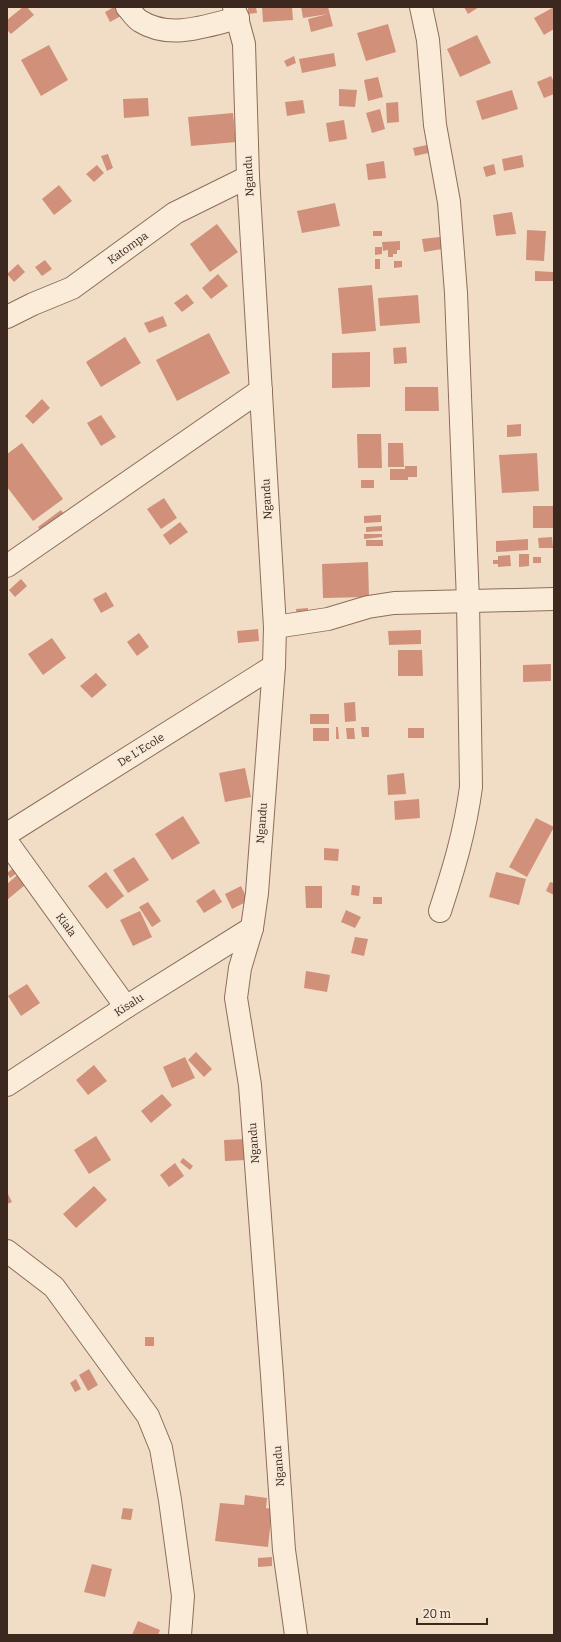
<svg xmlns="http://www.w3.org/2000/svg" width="561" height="1642" font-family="Bitter,serif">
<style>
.building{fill:#d19079}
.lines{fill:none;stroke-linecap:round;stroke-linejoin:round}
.minor-casing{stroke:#8e6d5a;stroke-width:24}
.minor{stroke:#fbecda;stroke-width:22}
.labels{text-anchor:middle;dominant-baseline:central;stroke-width:3;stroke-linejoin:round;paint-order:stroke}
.street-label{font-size:11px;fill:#3d281f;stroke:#f8e9d6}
</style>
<rect width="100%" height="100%" fill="#f1ddc6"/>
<g class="building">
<path d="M23,7H27L34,15L11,34L7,30V20Z"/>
<path d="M114,7H116L121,16L110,22L105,12Z"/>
<path d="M248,7H256L257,13L248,14Z"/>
<path d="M262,7H292L293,20L263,22Z"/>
<path d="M301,7H328L333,26L311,32L308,19L328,14L303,18Z"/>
<path d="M464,7H479L468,14Z"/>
<path d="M554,7V29L544,35L534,18Z"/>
<path d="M388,24L396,52L366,61L357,33Z"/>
<path d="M477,35L491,63L460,77L447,49Z"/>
<path d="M49,45L68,80L41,96L21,60Z"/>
<path d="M334,53L336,66L302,73L299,59Z"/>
<path d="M294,56L296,63L287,67L284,61Z"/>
<path d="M551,76L554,82V94L544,98L537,82Z"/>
<path d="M378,77L383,97L368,101L364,80Z"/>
<path d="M339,89L357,90L355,107L339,106Z"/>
<path d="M512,90L518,109L482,120L476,101Z"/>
<path d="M148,98L149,116L124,118L123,99Z"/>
<path d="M303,100L305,113L287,116L285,102Z"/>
<path d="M398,102L399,122L387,123L386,103Z"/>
<path d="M380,109L385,129L372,133L366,113Z"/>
<path d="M233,113L236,142L191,146L188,117Z"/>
<path d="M344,120L347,139L329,142L326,123Z"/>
<path d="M431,144L433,152L415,156L413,148Z"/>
<path d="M108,154L113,168L107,171L101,156Z"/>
<path d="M522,155L524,167L504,171L502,159Z"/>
<path d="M384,161L386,178L368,180L366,164Z"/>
<path d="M494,164L496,174L486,177L483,167Z"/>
<path d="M97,165L104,173L94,182L86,174Z"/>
<path d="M59,185L72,201L54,215L42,199Z"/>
<path d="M335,203L340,226L302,233L297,211Z"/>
<path d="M512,212L516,234L496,236L493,215Z"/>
<path d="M217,224L238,252L210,272L190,244Z"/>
<path d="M527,230L546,231L544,261L526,260Z"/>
<rect x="373" y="231" width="9" height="5"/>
<path d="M440,237L442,249L424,252L422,239Z"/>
<path d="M400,241V250H397V254H393V257H388V250L383,251L382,242Z"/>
<path d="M375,247H382V254L375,255Z"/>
<rect x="375" y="259" width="5" height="10"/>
<path d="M45,260L52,269L42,276L35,267Z"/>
<path d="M394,261H402V267L394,268Z"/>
<path d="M18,264L25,272L14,282L7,274Z"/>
<path d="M535,271L553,272V281H535Z"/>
<path d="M218,274L228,286L211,299L202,288Z"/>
<path d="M372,285L376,331L342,334L338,288Z"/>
<path d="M187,294L194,303L182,312L174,303Z"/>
<path d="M418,295L420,323L380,326L378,298Z"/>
<path d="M163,316L167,326L149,333L144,323Z"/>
<path d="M209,333L230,373L177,401L156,360Z"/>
<path d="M125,337L141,363L101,387L86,362Z"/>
<path d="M406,347L407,363L394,364L393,348Z"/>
<path d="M370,352V387L332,388V353Z"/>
<path d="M405,387H438L439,411H405Z"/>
<path d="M42,399L50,408L33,424L25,416Z"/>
<path d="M101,415L116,437L101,446L87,423Z"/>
<path d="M521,424V436L507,437V425Z"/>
<path d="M357,434H381L382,468H358Z"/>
<path d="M22,443L63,499L33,521L7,487V454Z"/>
<path d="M388,443H403L404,467H388Z"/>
<path d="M537,453L539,491L502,493L499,455Z"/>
<path d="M405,466H417V477H408V480H390V469H405Z"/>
<rect x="361" y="480" width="13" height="8"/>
<path d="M164,498L177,518L161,529L147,509Z"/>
<rect x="533" y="506" width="20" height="22"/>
<path d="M61,510L70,522L46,538L38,527Z"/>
<path d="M381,515V522L364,523V516Z"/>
<path d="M180,522L188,532L170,545L163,535Z"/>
<path d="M382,526V531L366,532V527Z"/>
<path d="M364,534H382V537L364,539Z"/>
<path d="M552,537L553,548H539L538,538Z"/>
<path d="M528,539V550L496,552V541Z"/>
<rect x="366" y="540" width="17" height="6"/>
<path d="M519,554H529V566L519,567Z"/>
<path d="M510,555L511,566L498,567V564H493V560H498V556Z"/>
<rect x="533" y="557" width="8" height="6"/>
<path d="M368,562L369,597L323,598L322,564Z"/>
<path d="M21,579L27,586L15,597L9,590Z"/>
<path d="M106,592L114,606L101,613L93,599Z"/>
<path d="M308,608V618L297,619L296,609Z"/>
<path d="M258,629L259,641L238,643L237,631Z"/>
<path d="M421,630V644L389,645L388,631Z"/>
<path d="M139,633L149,647L137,656L127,642Z"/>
<path d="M52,638L66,658L43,675L28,654Z"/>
<path d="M398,650H422L423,676H398Z"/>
<path d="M551,664V681L523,682V665Z"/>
<path d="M96,673L107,685L92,698L80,686Z"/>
<path d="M355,702L356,721L345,722L344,703Z"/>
<rect x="310" y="714" width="19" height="10"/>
<path d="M336,727H338L339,739H336Z"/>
<path d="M361,727H369V737H362Z"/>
<rect x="313" y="728" width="16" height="13"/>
<path d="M346,728H354L355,739H347Z"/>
<rect x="408" y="728" width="16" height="10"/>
<path d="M245,768L251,797L225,802L219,773Z"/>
<path d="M404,773L406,794L388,795L387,775Z"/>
<path d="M419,799L420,818L395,820L394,801Z"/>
<path d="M183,816L200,843L172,860L155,834Z"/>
<path d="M536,818L554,827L527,877L509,867Z"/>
<path d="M324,848L339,849L338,861L324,860Z"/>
<path d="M134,857L149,880L128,893L113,870Z"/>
<path d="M19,864L23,869L10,878L7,873Z"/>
<path d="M23,870L31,880L7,900V884Z"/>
<path d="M106,872L124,896L107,909L88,886Z"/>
<path d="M496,872L526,879L519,905L489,897Z"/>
<path d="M550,882L554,883V895L546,891Z"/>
<path d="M352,885L360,886L359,896L351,895Z"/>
<path d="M241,886L248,901L232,909L225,894Z"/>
<path d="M305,886H322V908H306Z"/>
<path d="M214,889L222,902L204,913L196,901Z"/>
<rect x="373" y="897" width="9" height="7"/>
<path d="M148,902L161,921L152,927L139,907Z"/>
<path d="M346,910L361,917L355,928L341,922Z"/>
<path d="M140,911L152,937L133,946L120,920Z"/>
<path d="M355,937L368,939L364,956L351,953Z"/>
<path d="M306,971L330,975L327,992L304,988Z"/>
<path d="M27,984L40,1003L21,1016L8,996Z"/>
<path d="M196,1052L212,1069L204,1077L188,1060Z"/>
<path d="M185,1057L195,1078L172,1088L163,1067Z"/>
<path d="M94,1065L107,1081L88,1095L76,1080Z"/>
<path d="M162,1094L172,1105L151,1123L141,1111Z"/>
<path d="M96,1136L111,1160L89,1174L74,1150Z"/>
<path d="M246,1139L247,1160L225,1161L224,1140Z"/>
<path d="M183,1158L193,1166L190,1170L180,1162Z"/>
<path d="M175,1163L184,1176L169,1187L160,1175Z"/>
<path d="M94,1186L107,1200L76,1228L63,1214Z"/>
<path d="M7,1192L12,1202L7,1204Z"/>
<rect x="145" y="1337" width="9" height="9"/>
<path d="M89,1369L98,1385L88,1391L79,1375Z"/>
<path d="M76,1379L81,1389L75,1392L70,1383Z"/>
<path d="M245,1495L267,1498L266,1508L272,1509L268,1547L215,1541L220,1503L244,1505Z"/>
<path d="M123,1508L133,1509L131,1520L121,1519Z"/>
<path d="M272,1557V1566L258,1567V1558Z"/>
<path d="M92,1564L112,1569L105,1597L84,1592Z"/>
<path d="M138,1621L160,1630L158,1635H132Z"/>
</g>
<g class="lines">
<defs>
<g id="minor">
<path d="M127,7C131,11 135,18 140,21C170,40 206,26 238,18"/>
<path d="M234,7L244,44L248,177L275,627L274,666L257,893L252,928L240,968L236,998L250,1085L272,1375L284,1550L296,1635"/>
<path d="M421,7L428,40L435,125L449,202L456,293L468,601L471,787C465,832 454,868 440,911"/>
<path d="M7,317L33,304L72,288L175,213L248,177"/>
<path d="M7,566L261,390"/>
<path d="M275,627L328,619L368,607L394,603L554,599"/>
<path d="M7,834L274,666"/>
<path d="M7,842L126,1007"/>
<path d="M7,1085L126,1007L252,928"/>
<path d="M7,1251L54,1287L148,1416L161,1448L170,1500L183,1596L180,1635"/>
</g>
</defs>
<use href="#minor" class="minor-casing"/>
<use href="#minor" class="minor"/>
</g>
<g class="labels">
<g class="street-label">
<text transform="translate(249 176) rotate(-93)">Ngandu</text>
<text transform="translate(128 248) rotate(-36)">Katompa</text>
<text transform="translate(267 499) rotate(-93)">Ngandu</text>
<text transform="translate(141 750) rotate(-32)">De L'Ecole</text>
<text transform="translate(262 823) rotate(-86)">Ngandu</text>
<text transform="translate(66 925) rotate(54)">Kiala</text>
<text transform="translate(129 1005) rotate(-33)">Kisalu</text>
<text transform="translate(254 1143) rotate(-94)">Ngandu</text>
<text transform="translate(279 1466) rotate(-94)">Ngandu</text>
</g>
</g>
<rect width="561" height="1642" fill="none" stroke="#3d281f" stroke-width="16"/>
<path d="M417 1618v6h70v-6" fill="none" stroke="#3d281f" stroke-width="2"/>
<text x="423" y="1618" font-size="12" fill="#3d281f" stroke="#f8e9d6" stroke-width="3" paint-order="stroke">20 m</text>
</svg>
